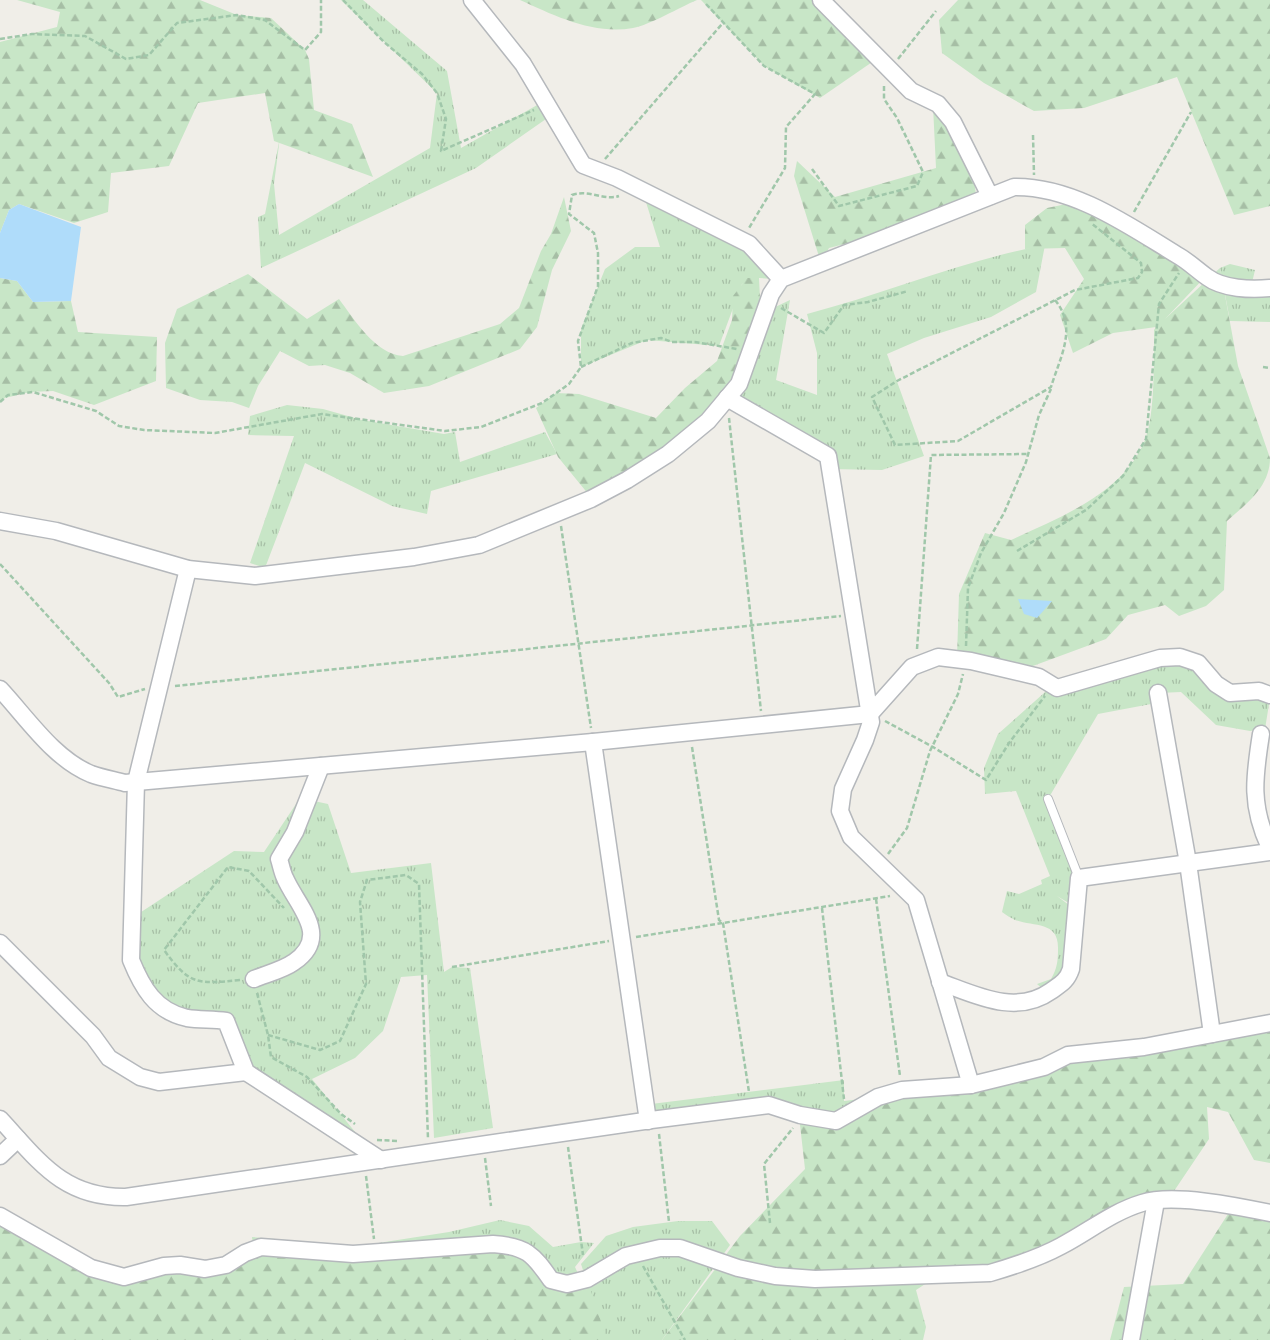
<svg xmlns="http://www.w3.org/2000/svg" width="1270" height="1340" font-family="'Varela Round',sans-serif">
<style>
.grass{fill:url(#grass-tufts)}
.forest{fill:url(#forest-firs)}
.water{fill:#afdcfa}
.lines{fill:none;stroke-linecap:round;stroke-linejoin:round}
.service-casing{stroke:#b5b8bc;stroke-width:10}
.minor-casing{stroke:#b5b8bc;stroke-width:19}
.path{stroke:#a0c7aa;stroke-width:2.5;stroke-dasharray:5 2.5;stroke-linecap:butt}
.service{stroke:#fff;stroke-width:8}
.minor{stroke:#fff;stroke-width:16}
</style>
<defs>
<pattern id="grass-tufts" width="24" height="20" patternUnits="userSpaceOnUse" patternTransform="scale(1.25)"><rect width="24" height="20" fill="#c8e6c7"/><path d="M3 7l-1-3M5 7V3M7 7l1-3M15 17l-1-3M17 17v-4M19 17l1-3" fill="none" stroke="#a6bea5"/></pattern>
<pattern id="forest-firs" width="22" height="20" patternUnits="userSpaceOnUse" patternTransform="scale(1.25)"><rect width="22" height="20" fill="#c8e6c7"/><path d="M5 1l3.5 6h-7zM16 11l3.5 6h-7z" fill="#a6bea5"/></pattern>
</defs>
<rect width="100%" height="100%" fill="#f0eee8"/>
<g class="grass">
<path d="M341,0H363L447,71L461,148L539,104L546,119L476,168L261,268L258,217L265,214L280,137L274,184L279,235L430,148L437,93Z"/>
<path d="M645,199L749,244L773,279L759,278L742,284L719,346L647,340L581,367V329L605,269L635,247H660Z"/>
<path d="M1045,245L1036,292L991,317L924,338L887,354L924,456L882,470L829,469L730,394L771,309L790,300L776,380L817,395V353L807,314C887,293 964,260 1045,245Z"/>
<path d="M1230,264L1255,270L1251,287L1270,288V322L1230,321L1220,268Z"/>
<path d="M287,405L323,409L362,420L444,434L455,432L460,462L545,432L557,454L431,491L427,514L392,506L305,463L265,568L250,563L294,436L248,435L250,416Z"/>
<path d="M1187,659L1216,684L1270,698L1265,729L1250,731L1216,725L1181,692L1159,693L1151,704L1098,714L1048,799L1079,871L1072,905L1057,896L1073,908L1069,975L1045,991L1037,984L1051,979C1057,969 1058,961 1058,949C1059,921 1034,927 1015,920C1011,918 1006,915 1002,912L1007,891L1019,894L1042,884L1041,880L1050,876L1016,791L985,794L984,768L998,734L1053,685Z"/>
<path d="M300,798L328,804L351,873L431,863L444,972L452,967L470,968L493,1128L434,1138L427,975L401,977L383,1031L355,1058L312,1079L373,1154L246,1072L220,1027L154,999L132,945V918L234,851L264,852Z"/>
<path d="M844,1080V1101L869,1098L836,1121L769,1105L651,1120V1104Z"/>
<path d="M500,1220L529,1226L553,1247L581,1242L594,1243L575,1267L581,1280L359,1253L253,1246L252,1237L359,1246L449,1232Z"/>
<path d="M678,1221H712L730,1245L662,1340H606L581,1264L606,1236L633,1227Z"/>
</g>
<g class="forest">
<path d="M17,0H200L237,15L271,18L305,50L309,59L314,110L352,124L373,177L274,141L265,93L198,103L169,166L111,173L108,212L74,223L19,204L9,210L0,233V42L57,27L60,12Z"/>
<path d="M520,0H697C680,7 650,25 633,28C594,35 555,16 520,0Z"/>
<path d="M701,0H815L878,58L820,98L764,66Z"/>
<path d="M958,0H1270V206L1234,215L1177,77L1084,108L1034,111L984,83L942,53L939,20Z"/>
<path d="M933,106L971,158L977,202L914,226L829,248L821,263L794,176L797,161L835,197L936,168Z"/>
<path d="M564,197L571,231L552,270L537,327L520,349L429,386L384,393L350,373L325,365L309,366L280,351L258,386L249,408L232,402L200,400L166,388L165,343L177,309L248,274L307,319L339,299C354,319 375,354 403,356L500,324L519,308L541,251L551,234Z"/>
<path d="M1081,201L1206,276L1165,319L1220,268L1238,366L1270,458C1270,487 1246,504 1227,521L1224,590L1206,606L1179,616L1165,605L1128,615L1106,639L1022,670L957,657L959,594L985,533L1011,540C1060,517 1123,494 1145,440C1155,416 1154,357 1154,330L1156,327L1113,333L1073,353L1060,315L1084,279L1065,248L1025,249V225L1047,208Z"/>
<path d="M0,278L17,281L33,302L71,301L78,332L157,337L156,381L94,405L53,391L30,392L5,398L0,402Z"/>
<path d="M747,278H759L760,298L727,398L673,450L589,495L558,457L536,408L556,393L579,394L656,418L685,388L717,361L732,320L733,296Z"/>
<path d="M1270,1028V1163L1254,1160L1228,1112L1207,1107L1209,1139L1168,1200L1133,1207L994,1272L939,1275L916,1290L926,1327L923,1340H662L740,1236L805,1169L799,1116L836,1121L878,1097L1072,1060Z"/>
<path d="M1228,1214L1270,1218V1340H1110L1124,1287L1183,1284Z"/>
<path d="M0,1216L120,1278L204,1271L261,1247L513,1245L551,1280L587,1279L607,1340H0Z"/>
</g>
<g class="water">
<path d="M19,204L81,227L71,301L33,302L17,281L0,278V233L9,210Z"/>
<path d="M1018,599L1052,601L1037,618L1024,614Z"/>
</g>
<g class="lines">
<defs>
<path id="service" d="M1048,799L1079,878"/>
<g id="minor">
<path d="M472,0L523,64L583,165L617,178L749,244L781,279"/>
<path d="M821,0L911,91L938,104L953,122L990,196"/>
<path d="M727,398L828,456L871,722L865,740L843,789L840,811L851,837L916,900L971,1085"/>
<path d="M0,521L56,531L188,569L255,576L414,557L479,545L591,499L627,480L668,454L708,421L739,384L771,294L781,279L1014,187C1073,186 1128,225 1177,255C1188,261 1197,270 1207,277C1223,289 1251,290 1270,288"/>
<path d="M188,569L136,782L131,960C142,987 155,1011 187,1018C200,1020 213,1019 226,1021L246,1072L381,1160"/>
<path d="M0,689C27,718 54,759 91,774C102,778 114,780 125,783L593,742L870,714L912,667L938,657L971,661L1039,677L1057,688L1160,658L1180,657L1198,663L1216,684L1230,693L1259,691L1270,695"/>
<path d="M1158,693L1188,863L1212,1034"/>
<path d="M1261,734C1254,778 1250,806 1270,848"/>
<path d="M593,742L648,1121"/>
<path d="M0,943L93,1036L109,1058L140,1077L159,1082L246,1072"/>
<path d="M254,979C266,974 283,970 294,962C332,936 297,906 285,878C282,872 281,865 279,859L295,832L321,766"/>
<path d="M940,982C976,995 1016,1016 1051,991C1061,984 1067,981 1071,969L1079,878L1270,852"/>
<path d="M0,1119C39,1161 63,1198 126,1197L651,1120L769,1105L800,1115L836,1121L878,1097L902,1090L971,1085L1044,1067L1068,1055L1144,1047L1270,1023"/>
<path d="M0,1156L18,1139"/>
<path d="M0,1216L91,1268L124,1277L164,1266L180,1265L205,1269L226,1265L245,1253L261,1247L353,1254L493,1244C526,1246 533,1254 551,1280L567,1284L587,1279L626,1256L660,1248H680L738,1268L775,1276L815,1279L990,1273C1014,1266 1039,1258 1061,1246C1088,1232 1112,1212 1142,1203C1173,1193 1237,1206 1270,1213"/>
<path d="M1131,1340L1156,1201"/>
</g>
</defs>
<use href="#service" class="service-casing"/>
<use href="#minor" class="minor-casing"/>
<g class="path">
<path d="M343,0L384,42L422,74L437,93L446,119L441,151L534,110"/>
<path d="M706,4L764,66L815,94L786,127L785,168L749,228"/>
<path d="M0,39L32,34L85,36L126,59L149,55L177,23L237,15L265,20L305,50L321,32V0"/>
<path d="M898,59L936,11"/>
<path d="M1033,135L1034,175"/>
<path d="M605,159L722,24"/>
<path d="M812,169L839,206L917,186L923,172L897,118L884,99V85"/>
<path d="M1134,212L1191,112"/>
<path d="M1055,300C1078,328 1060,357 1051,387L958,441L895,445L872,397L897,381L1075,290L1138,278L1142,272L1141,263L1091,223"/>
<path d="M781,308L824,333L844,305L868,302L908,291"/>
<path d="M581,367L632,343L661,338L672,342H695L737,349"/>
<path d="M1263,367L1270,368"/>
<path d="M0,402L8,395L33,392L96,411L119,426L144,430L215,433L322,414L445,431L481,427L542,403L569,384L581,367L578,341L598,286V253L594,233L569,214L572,195C589,189 603,201 619,196"/>
<path d="M729,418L761,711"/>
<path d="M561,526L591,728"/>
<path d="M1017,551L1086,510L1123,476L1146,439L1159,304L1179,273"/>
<path d="M0,564L109,683L118,697L145,689"/>
<path d="M966,646L968,588L981,553L1004,513L1026,462L1039,415L1051,389"/>
<path d="M917,649L931,455L1028,454"/>
<path d="M175,686L841,616"/>
<path d="M885,721L933,747L986,780L1009,743L1045,696"/>
<path d="M692,747L719,920L723,923L749,1092"/>
<path d="M888,854L907,828L930,751L958,694L963,674"/>
<path d="M876,899L900,1076"/>
<path d="M822,908L844,1099"/>
<path d="M636,937L890,896"/>
<path d="M452,967L609,941"/>
<path d="M240,980C198,984 190,986 164,950L228,867L249,871L284,908"/>
<path d="M257,993L268,1035L271,1057L307,1077L341,1114L355,1124"/>
<path d="M268,1035L320,1050L340,1041L366,984L360,902L367,880L406,875L419,884L428,1139"/>
<path d="M659,1134L669,1222"/>
<path d="M377,1140L399,1141"/>
<path d="M568,1147L583,1255"/>
<path d="M485,1158L491,1206"/>
<path d="M366,1176L374,1239"/>
<path d="M770,1223L764,1164L793,1128"/>
<path d="M643,1266L685,1340"/>
</g>
<use href="#service" class="service"/>
<use href="#minor" class="minor"/>
</g>
</svg>
